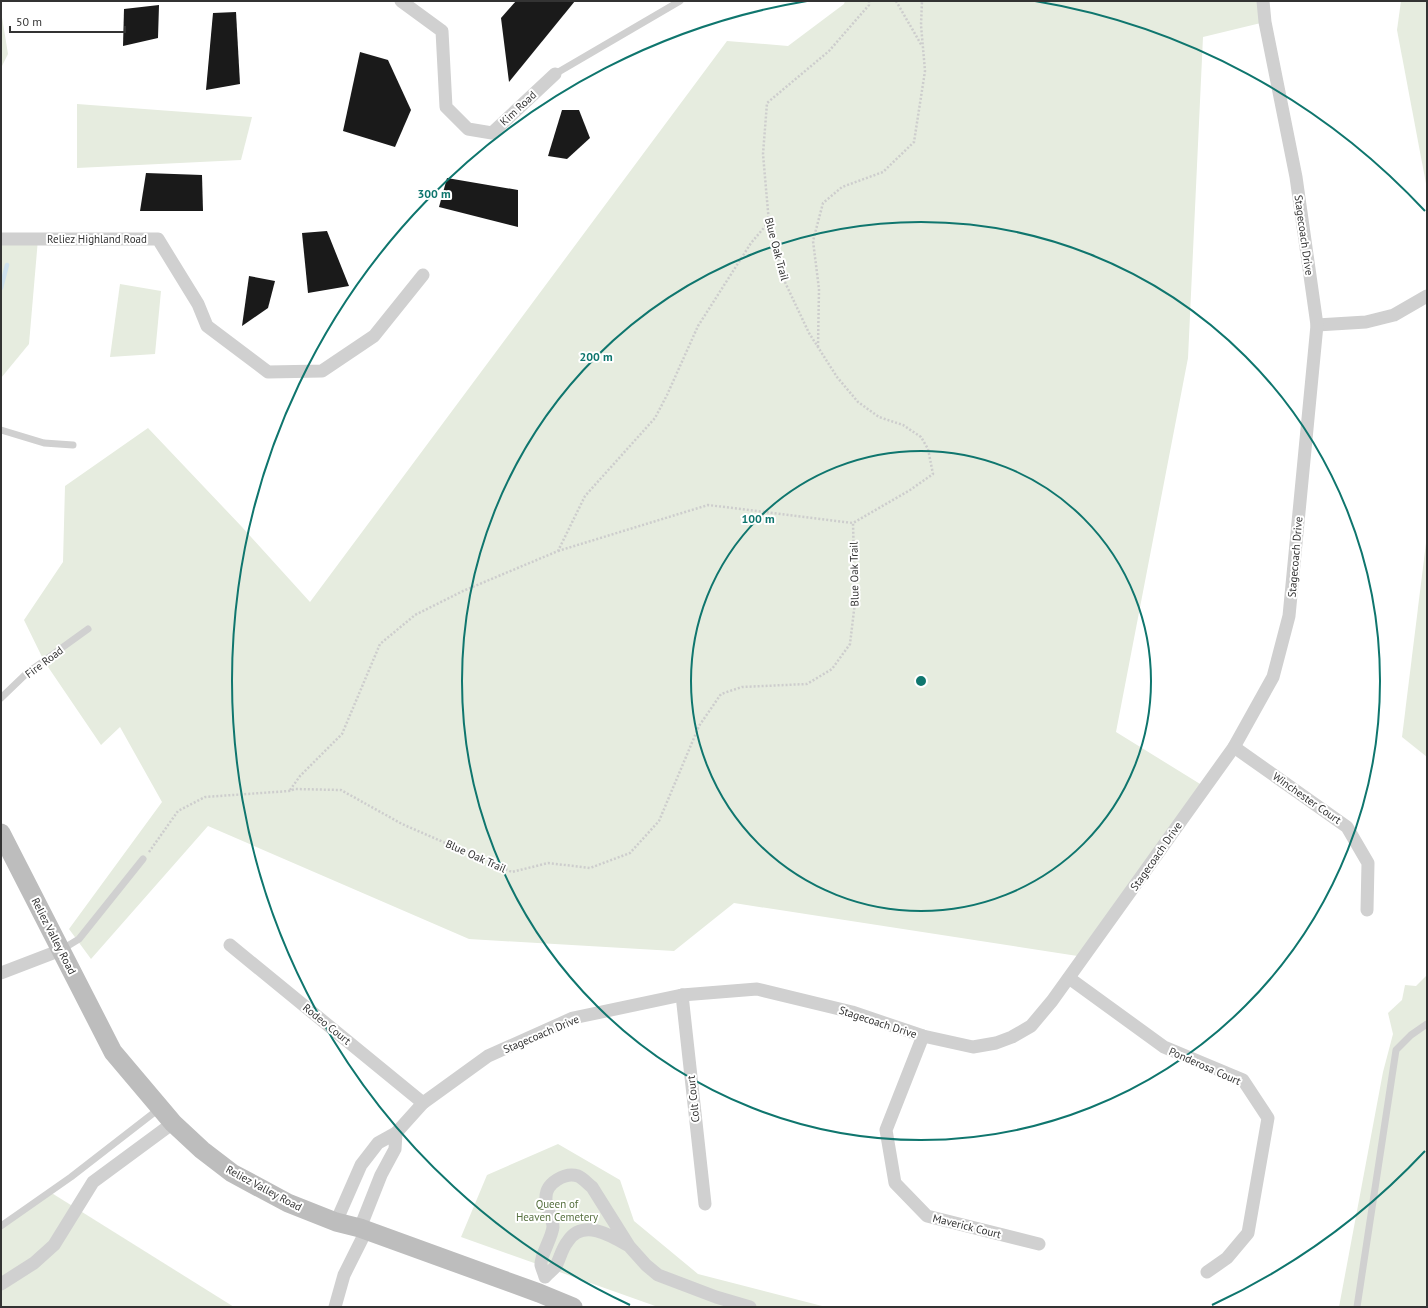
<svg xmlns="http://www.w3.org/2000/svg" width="1428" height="1308" font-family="'PT Sans',sans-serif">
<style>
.green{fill:#e6ecdf}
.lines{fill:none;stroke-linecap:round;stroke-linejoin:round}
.stream{stroke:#cfe2ee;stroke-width:4.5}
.building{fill:#1a1a1a}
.path{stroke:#cdcdcd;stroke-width:2.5;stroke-dasharray:2 2;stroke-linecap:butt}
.lane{stroke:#d0d0d0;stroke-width:7}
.street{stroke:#d0d0d0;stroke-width:13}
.secondary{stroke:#bdbdbd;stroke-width:19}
.ring{fill:none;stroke:#0f766e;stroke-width:2}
.labels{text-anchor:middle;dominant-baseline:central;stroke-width:4;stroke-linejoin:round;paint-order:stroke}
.street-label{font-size:11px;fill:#333;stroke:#fff}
.park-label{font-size:11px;fill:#56703f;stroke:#fff}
.centre{fill:#0f766e;stroke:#fff;stroke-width:2}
.ring-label{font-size:12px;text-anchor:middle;font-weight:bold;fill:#0f766e;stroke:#fff;stroke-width:4;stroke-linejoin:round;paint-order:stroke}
</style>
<rect width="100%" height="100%" fill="#fff"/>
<g class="green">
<path d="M845,1H1263L1265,22L1203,37L1188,358L1116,732L1205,787L1084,957L734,903L674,951L469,939L208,826L91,959L69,929L162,802L120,727L101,745L44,661L24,620L63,562L65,486L148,428L242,527L310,602L727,41L788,46L844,4Z"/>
<path d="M1401,1H1427V189L1397,30Z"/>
<path d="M1,11L8,54L1,68Z"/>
<path d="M77,104L252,117L241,160L77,168Z"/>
<path d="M1,239H38L29,344L1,378Z"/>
<path d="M120,284L161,291L155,354L110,357Z"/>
<path d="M1427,535V757L1402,737Z"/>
<path d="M1427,975V1307H1339L1383,1072L1393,1034L1388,1013L1402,1000L1405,985L1416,986Z"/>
<path d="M558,1144L620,1180L634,1221L698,1274L826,1307H658L461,1237L487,1175Z"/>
<path d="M50,1192L234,1307H1V1226Z"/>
</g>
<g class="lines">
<path class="stream" d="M1,288L7,265"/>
</g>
<g class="building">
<path d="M516,1H575L509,82L501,18Z"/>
<path d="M159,5L158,38L123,46L124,9Z"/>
<path d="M236,12L240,84L206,90L213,13Z"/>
<path d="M360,52L388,60L411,110L395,147L343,131Z"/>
<path d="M562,110H579L590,138L567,159L548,156Z"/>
<path d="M146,173L202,175L203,211H140Z"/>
<path d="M447,178L518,190V227L439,207Z"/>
<path d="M327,231L349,286L308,293L302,233Z"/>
<path d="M249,276L275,281L268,308L242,326Z"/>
</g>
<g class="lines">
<g class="path">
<path d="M896,1L922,46"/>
<path d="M818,347L819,289L813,241L823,203L842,187L883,172L914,142L925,71L921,25L922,1"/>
<path d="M558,551L708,505L853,523"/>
<path d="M290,790L300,776L342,734L380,644L415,615L463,591L558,551L585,496L655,418L667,395L698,326L751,243L768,223"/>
<path d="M149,852L178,811L205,797L289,791L295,789L341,790L402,824L512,872L548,863L590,868L630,853L659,821L699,726L721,694L742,687L807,684L832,669L850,644L855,602L853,523L910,490L933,474L928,449L921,437L903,425L879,417L858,402L837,377L809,333L783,278L769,223L763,154L767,103L829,51L869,5V1"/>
</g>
<g class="lane">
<path d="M555,74L680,1"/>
<path d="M1,430L44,443L73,445"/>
<path d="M1,698L27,673L88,629"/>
<path d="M61,950L79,939L143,859"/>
<path d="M1,1226L71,1177L160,1108"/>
<path d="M1357,1307L1396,1050L1411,1035L1427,1024"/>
</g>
<g class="street">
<path d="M401,1L442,31L446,107L468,129L492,133L555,74"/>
<path d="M1,239H158L198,304L207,326L268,372L322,371L374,336L423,275"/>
<path d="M1317,325L1366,322L1394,315L1427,296"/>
<path d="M1234,747L1347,827L1368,863L1367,910"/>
<path d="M230,945L423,1103"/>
<path d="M1,973L61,950"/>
<path d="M1069,978L1164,1047L1243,1080L1268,1118L1248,1233L1227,1258L1207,1272"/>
<path d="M682,995L705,1204"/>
<path d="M923,1036L886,1130L895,1183L927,1216L1039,1244"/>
<path d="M396,1133L423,1103L488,1056L573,1018L682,995L757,989L852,1012L923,1036L973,1047L996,1043L1012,1037L1031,1026L1052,1001L1234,747L1273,677L1289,616L1317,325L1296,177L1265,22L1263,1"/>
<path d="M336,1222L361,1165L378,1143L396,1133L395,1149L381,1175L360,1228"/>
<path d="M629,1246C612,1236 583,1218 568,1241C562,1248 560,1258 556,1266C553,1270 548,1273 545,1277C544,1273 542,1269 541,1265C540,1256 552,1238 553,1227C553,1217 545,1208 546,1197C546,1183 565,1172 578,1176C583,1178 588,1184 592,1187L629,1246L646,1265L658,1275L716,1297L750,1307"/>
<path d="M1,1284L34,1263L54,1245L93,1182L173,1123"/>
<path d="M335,1307L344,1275L366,1231"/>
</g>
<path class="secondary" d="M1,833L113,1052L173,1123L202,1150L232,1173L288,1203L336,1222L360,1228L539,1293L573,1307"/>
</g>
<g class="ring">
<circle cx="921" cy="681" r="230"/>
<circle cx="921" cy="681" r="459"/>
<path d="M1425 1151A689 689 0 0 1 1212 1305M630 1305A689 689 0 0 1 807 1M1035 1A689 689 0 0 1 1425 211"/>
</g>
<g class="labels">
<g class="street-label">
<text transform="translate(518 108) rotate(-43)">Kim Road</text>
<text transform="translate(1304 235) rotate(82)">Stagecoach Drive</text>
<text x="97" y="239">Reliez Highland Road</text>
<text transform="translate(777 249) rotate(75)">Blue Oak Trail</text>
<text transform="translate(1295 557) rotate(-85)">Stagecoach Drive</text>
<text transform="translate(854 574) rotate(-91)">Blue Oak Trail</text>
<text transform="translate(44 662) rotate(-37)">Fire Road</text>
<text transform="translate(1307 798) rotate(35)">Winchester Court</text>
<text transform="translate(476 856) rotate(24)">Blue Oak Trail</text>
<text transform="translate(1156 856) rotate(-55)">Stagecoach Drive</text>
<text transform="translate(54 936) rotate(63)">Reliez Valley Road</text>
<text transform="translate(878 1022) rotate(18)">Stagecoach Drive</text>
<text transform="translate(327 1024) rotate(39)">Rodeo Court</text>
<text transform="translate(541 1034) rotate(-23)">Stagecoach Drive</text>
<text transform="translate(1205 1066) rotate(24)">Ponderosa Court</text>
<text transform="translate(693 1099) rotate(-96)">Colt Court</text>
<text transform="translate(264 1188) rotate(28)">Reliez Valley Road</text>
<text transform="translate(967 1226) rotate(14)">Maverick Court</text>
</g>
<g class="park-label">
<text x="557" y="1204">Queen of<tspan x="557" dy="13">Heaven Cemetery</tspan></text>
</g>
</g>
<circle cx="921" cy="681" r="6" class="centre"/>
<g class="ring-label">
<text x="434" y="198">300 m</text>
<text x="596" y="361">200 m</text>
<text x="758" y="523">100 m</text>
</g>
<rect width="1428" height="1308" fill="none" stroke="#333333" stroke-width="4"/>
<path d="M10 26v6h115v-6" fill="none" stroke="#333333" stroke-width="2"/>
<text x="16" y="26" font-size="12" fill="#333333" stroke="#ffffff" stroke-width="3" paint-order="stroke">50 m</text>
</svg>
